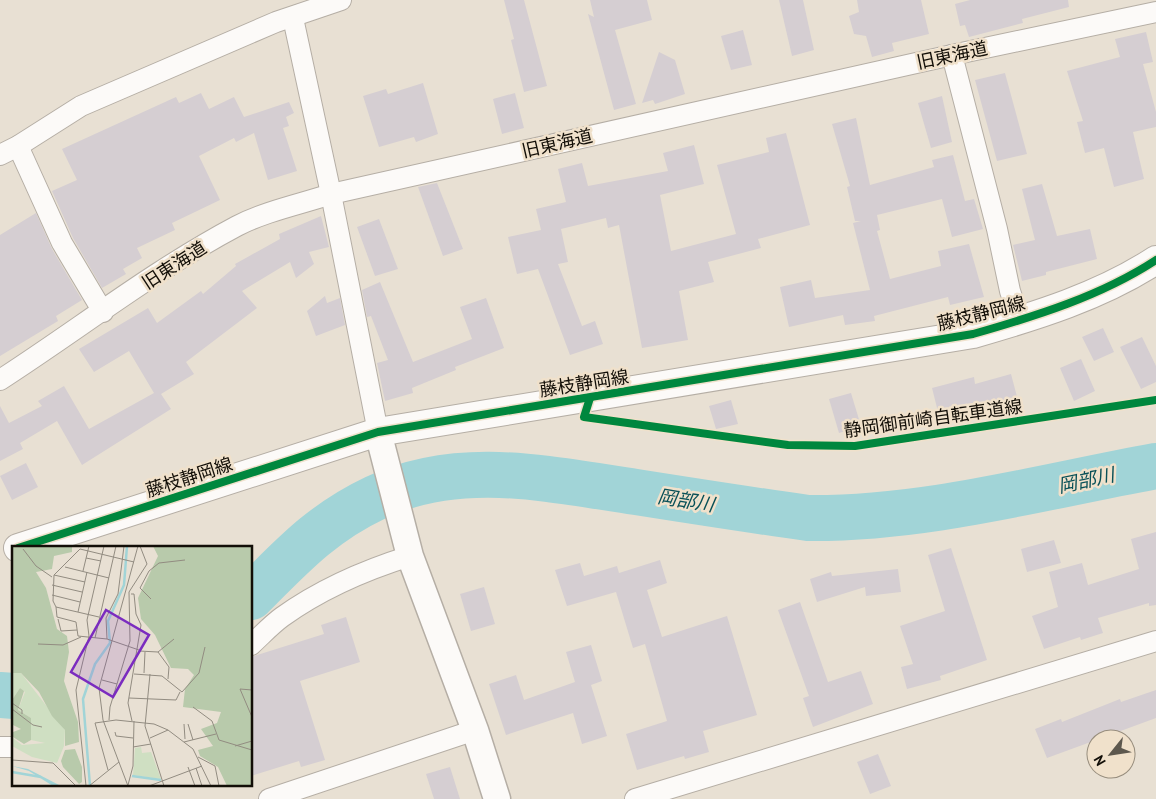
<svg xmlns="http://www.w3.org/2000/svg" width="1156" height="799" font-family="'PT Sans','Noto Sans JP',sans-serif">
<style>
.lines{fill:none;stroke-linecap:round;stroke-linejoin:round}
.river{stroke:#a1d4d7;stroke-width:46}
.building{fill:#d5ced2}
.minor-casing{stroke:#b5aea5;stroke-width:22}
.tertiary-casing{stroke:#b5aea5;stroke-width:29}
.secondary-casing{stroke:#b5aea5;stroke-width:30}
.minor{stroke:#fcfaf8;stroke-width:20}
.tertiary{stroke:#fcfaf8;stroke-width:26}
.secondary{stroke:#fcfaf8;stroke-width:28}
.cycleway-casing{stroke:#f0e1cb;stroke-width:11}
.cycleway{stroke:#00873e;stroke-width:8}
.labels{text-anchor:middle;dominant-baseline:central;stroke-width:5;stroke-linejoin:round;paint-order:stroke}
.street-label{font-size:18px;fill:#120e07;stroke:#f0e1cb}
.water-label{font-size:19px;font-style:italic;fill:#085057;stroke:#f0e1cb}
.inset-river{fill:none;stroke:#a1d4d7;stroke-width:2.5}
.inset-road{fill:none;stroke:#928c81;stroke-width:1}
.view{fill:#7b2cbf;fill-opacity:0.15;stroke:#7b2cbf;stroke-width:2.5}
.inset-edge{fill:none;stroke:#120e07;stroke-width:2.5}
</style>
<rect width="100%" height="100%" fill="#e8e0d3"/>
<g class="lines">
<g class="river">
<path d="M251,597C292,556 322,523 375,498C459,458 548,479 636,492C693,501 751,510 808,518C926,519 1041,487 1156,466"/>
<path d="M0,695L14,696"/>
</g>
</g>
<g class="building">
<path d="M504,0H524L547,86L524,92L511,40L514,39Z"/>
<path d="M590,0H647L652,20L615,30L636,104L614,110L588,14L594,17Z"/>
<path d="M779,0H803L814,50L792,56Z"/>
<path d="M857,0H921L929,34L892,43L894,51L872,57L866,36L854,34L849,16L859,12Z"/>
<path d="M970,0H1068L1069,7L1022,19L1023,23L969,37L965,25L960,26L955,4Z"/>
<path d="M743,30L752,65L731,70L721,36Z"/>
<path d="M1146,32L1153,62L1143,64L1156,112V127L1133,132L1144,179L1114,187L1104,148L1085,153L1077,122L1083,121L1067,71L1120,57L1115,39Z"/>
<path d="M659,52L675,60L685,94L655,104L653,100L642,103Z"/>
<path d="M1005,73L1027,154L997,161L975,80Z"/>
<path d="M423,83L438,134L416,142L414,137L379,147L363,96L386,89L388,94Z"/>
<path d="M201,93L209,109L234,97L244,117L289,102L294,113L286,117L289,126L283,128L297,171L268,180L254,133L236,142L234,138L199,156L220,200L172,223L175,230L137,248L142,258L123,269L126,274L102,288L73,238L52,191L77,180L62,149L176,97L179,103Z"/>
<path d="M515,93L524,128L502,134L493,99Z"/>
<path d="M942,96L952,142L931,148L918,103Z"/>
<path d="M856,118L870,185L934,167L932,160L953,155L965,201L974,199L983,229L952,237L942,199L877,215L880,230L877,231L890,279L941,266L938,251L969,244L984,297L950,305L948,297L874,316L875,321L845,325L843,315L789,327L780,287L811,280L815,298L870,290L853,223L861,221H855L847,187L850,186L832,124Z"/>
<path d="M786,133L810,225L758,239L761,248L708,262L714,282L679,291L688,340L642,348L619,225L608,228L606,218L561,229L568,262L558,264L582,326L595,321L603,344L570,355L538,269L517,274L508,237L541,230L536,209L566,202L558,169L582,163L588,186L668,171L663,153L694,145L704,184L660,195L671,251L736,234L717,165L769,152L766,138Z"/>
<path d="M437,183L463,249L443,256L418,187Z"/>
<path d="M1042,184L1057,236L1090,229L1097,259L1046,272V275L1022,281L1013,245L1035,240L1022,189Z"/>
<path d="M36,213L52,249L82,300L56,316L58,321L0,356V235Z"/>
<path d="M321,216L329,247L309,252L314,264L296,278L290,262L242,291L257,308L186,362L194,374L161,394L171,409L82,465L57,421L20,443L23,449L0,461V406L9,423L42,406L38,401L64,386L89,429L154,393L129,351L94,372L79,349L148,308L157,323L201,291L203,294L236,266L235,264L280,239L279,234Z"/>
<path d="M379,219L398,269L375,276L357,227Z"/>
<path d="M380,282L413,362L472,339L460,307L486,298L504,348L455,367L456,370L412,388L413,393L385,401L377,363L388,360L371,316L367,317L362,290Z"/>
<path d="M325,296L327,303L340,298L345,325L316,336L307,311Z"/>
<path d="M1103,328L1114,352L1094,361L1082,337Z"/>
<path d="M1142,337L1156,366V382L1141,389L1120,347Z"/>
<path d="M1081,359L1095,391L1074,401L1060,368Z"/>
<path d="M1011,374L1020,408L998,414L996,406L940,420L932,388L974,377L975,384Z"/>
<path d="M851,393L861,426L839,433L829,399Z"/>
<path d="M731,400L738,424L716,429L709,406Z"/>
<path d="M26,463L38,487L12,500L0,476Z"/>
<path d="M1156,532V605L1149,606V603L1098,618L1103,633L1081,640L1080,637L1044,649L1032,616L1058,607L1049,572L1082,563L1088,585L1139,569L1131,539Z"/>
<path d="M1054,540L1061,563L1027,572L1021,549Z"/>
<path d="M951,548L987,660L940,676L941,680L907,689L901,667L913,664L900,626L945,611L928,555Z"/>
<path d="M660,560L667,583L647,590L662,637L727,616L757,715L703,731L709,752L685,759L684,756L637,770L626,734L667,721L645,644L633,648L616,592L567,606L555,570L580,563L584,576L617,566L619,573Z"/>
<path d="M898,569L901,592L866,596L865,587L817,602L810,579L831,572L832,576Z"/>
<path d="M484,587L495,624L471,631L460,594Z"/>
<path d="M800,602L828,682L861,671L873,704L813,727L803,698L809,696L778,610Z"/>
<path d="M346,617L360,662L300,681L325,760L301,767L299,761L251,776V657L324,634L321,625Z"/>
<path d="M591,645L602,681L591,685L607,736L582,744L573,713L506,735L489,684L516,675L524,700L575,682L566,652Z"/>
<path d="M1156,690V718L1047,758L1035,729L1061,719L1062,722L1120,699L1121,702Z"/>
<path d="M878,754L891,786L870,794L857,762Z"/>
<path d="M450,767L460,799H434L426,774Z"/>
</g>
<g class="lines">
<defs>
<g id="minor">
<path d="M293,18L331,194L378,432"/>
<path d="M952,55L997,229L1010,291L1020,321"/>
<path d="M18,146L62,243L103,312"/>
<path d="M0,155L18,146L81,106L276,22L341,0"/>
<path d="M0,380C79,329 154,270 237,226C266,211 301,204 331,194L952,55L1156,12"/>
<path d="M251,645C261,636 271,625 282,617C321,589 365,570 410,556"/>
<path d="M0,747H14"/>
<path d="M269,799L475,730"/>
<path d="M635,799L1156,641"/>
</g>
<path id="tertiary" d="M378,432L410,556L475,730L497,799"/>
<path id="secondary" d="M18,548L378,432L973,334C1036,316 1101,296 1156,260"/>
</defs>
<use href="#minor" class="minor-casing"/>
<use href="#tertiary" class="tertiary-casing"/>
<use href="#secondary" class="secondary-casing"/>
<use href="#minor" class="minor"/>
<use href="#tertiary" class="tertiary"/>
<use href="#secondary" class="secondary"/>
<defs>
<g id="cycleway">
<path d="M590,398L584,417L788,445L855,446L1156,400"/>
<path d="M18,548L378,432L973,334C1036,316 1101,296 1156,260"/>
</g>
</defs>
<use href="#cycleway" class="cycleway-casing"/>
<use href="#cycleway" class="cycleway"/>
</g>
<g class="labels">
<g class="street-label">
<text transform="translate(952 55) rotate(-12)">旧東海道</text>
<text transform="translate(557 143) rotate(-13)">旧東海道</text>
<text transform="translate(174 265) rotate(-33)">旧東海道</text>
<text transform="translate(981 313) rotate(-14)">藤枝静岡線</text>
<text transform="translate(584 383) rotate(-9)">藤枝静岡線</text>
<text transform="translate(933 418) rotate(-8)">静岡御前崎自転車道線</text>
<text transform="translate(189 477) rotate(-18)">藤枝静岡線</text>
</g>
<g class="water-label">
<text transform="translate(1086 480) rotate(-12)">岡部川</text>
<text transform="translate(686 500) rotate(9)">岡部川</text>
</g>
</g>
<g transform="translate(12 546)">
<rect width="240" height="240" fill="#e8e0d3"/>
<path d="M0,127H9L53,184L52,200L45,217L20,211L0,200V186L1,192L10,199L33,197L19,194V172L6,164L13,146L8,142L0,154ZM129,201L130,207L139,206L149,233L121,229L123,202Z" fill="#cfdfc2"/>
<path d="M0,0H60V6L42,10L40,23L24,26L34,42L45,83L55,90L57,106L52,135L66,176L67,196L53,200V184L40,170L27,146L9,127H0ZM141,0H240V240H215L206,221L188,210L186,204L201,200L189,183L205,177L209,166L171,161L173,143L182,129L176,123L159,122L143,89L129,73L126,52L146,10ZM8,142L12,145L6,164L19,172V194L12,198L1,191V186L9,183L1,179L0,174V154ZM63,203L70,221V236L67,238L51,221L49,215L53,204Z" fill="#b8caab"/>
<path d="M0,220L16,223L49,240H41L17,225Z" fill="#a1d4d7"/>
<path class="inset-river" d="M0,226L29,231M120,230L149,234M78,240L71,153L83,118L98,97L96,75L112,39L115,0"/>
<path class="inset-road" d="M11,3L24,20L40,31M74,12L89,15M53,21L97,32M71,25L77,0M42,29L73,36M40,39L70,46M119,48H122L124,68L129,79L116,157L120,175M40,49L68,56M139,53L128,42L137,25L147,17L173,14M44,61L45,71L64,76L66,90L95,93L127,104M66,66L75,26M87,71L44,61L41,55L42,29L68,3L122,16M46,73L49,85L65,84M83,92L104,0M95,93L94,72L106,48L112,0M26,98L51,99L69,91M127,105L146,106L157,121L156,133M146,106L162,93M132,127L133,106M122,128L150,130L170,146L187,127L193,101M138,128L133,180L152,240M90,134L105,138M240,144L228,143L240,171M117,152L164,154L168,146M0,157L10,164V168M181,161L200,175L207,194L240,204M0,163L21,179L30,181M97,174L98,161L118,95L117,46L135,18L128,0M172,178L173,193M176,178L181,194M103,186L104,190L121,192M138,192L156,184M172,196L204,188M223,200L240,195M121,201L139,198M186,211L203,220L207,240M0,214L41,217L64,240M176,221L183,240M184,222L190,240M96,224L83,177L104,174L142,178L156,184L181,203L199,240M116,239L121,220L122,175M74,240L64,144L77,90L75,74L92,0M77,240L107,216M116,240L91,174L87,142L126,0M137,240L190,220"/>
<path class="view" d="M94,64L137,89L101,151L59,126Z"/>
<rect width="240" height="240" class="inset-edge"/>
</g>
<g transform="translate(1111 754) rotate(240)"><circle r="24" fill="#f0e1cb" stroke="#978d7d"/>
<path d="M0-4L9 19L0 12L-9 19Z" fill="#5d584e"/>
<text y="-8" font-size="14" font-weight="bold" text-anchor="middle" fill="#120e07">N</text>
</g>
</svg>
